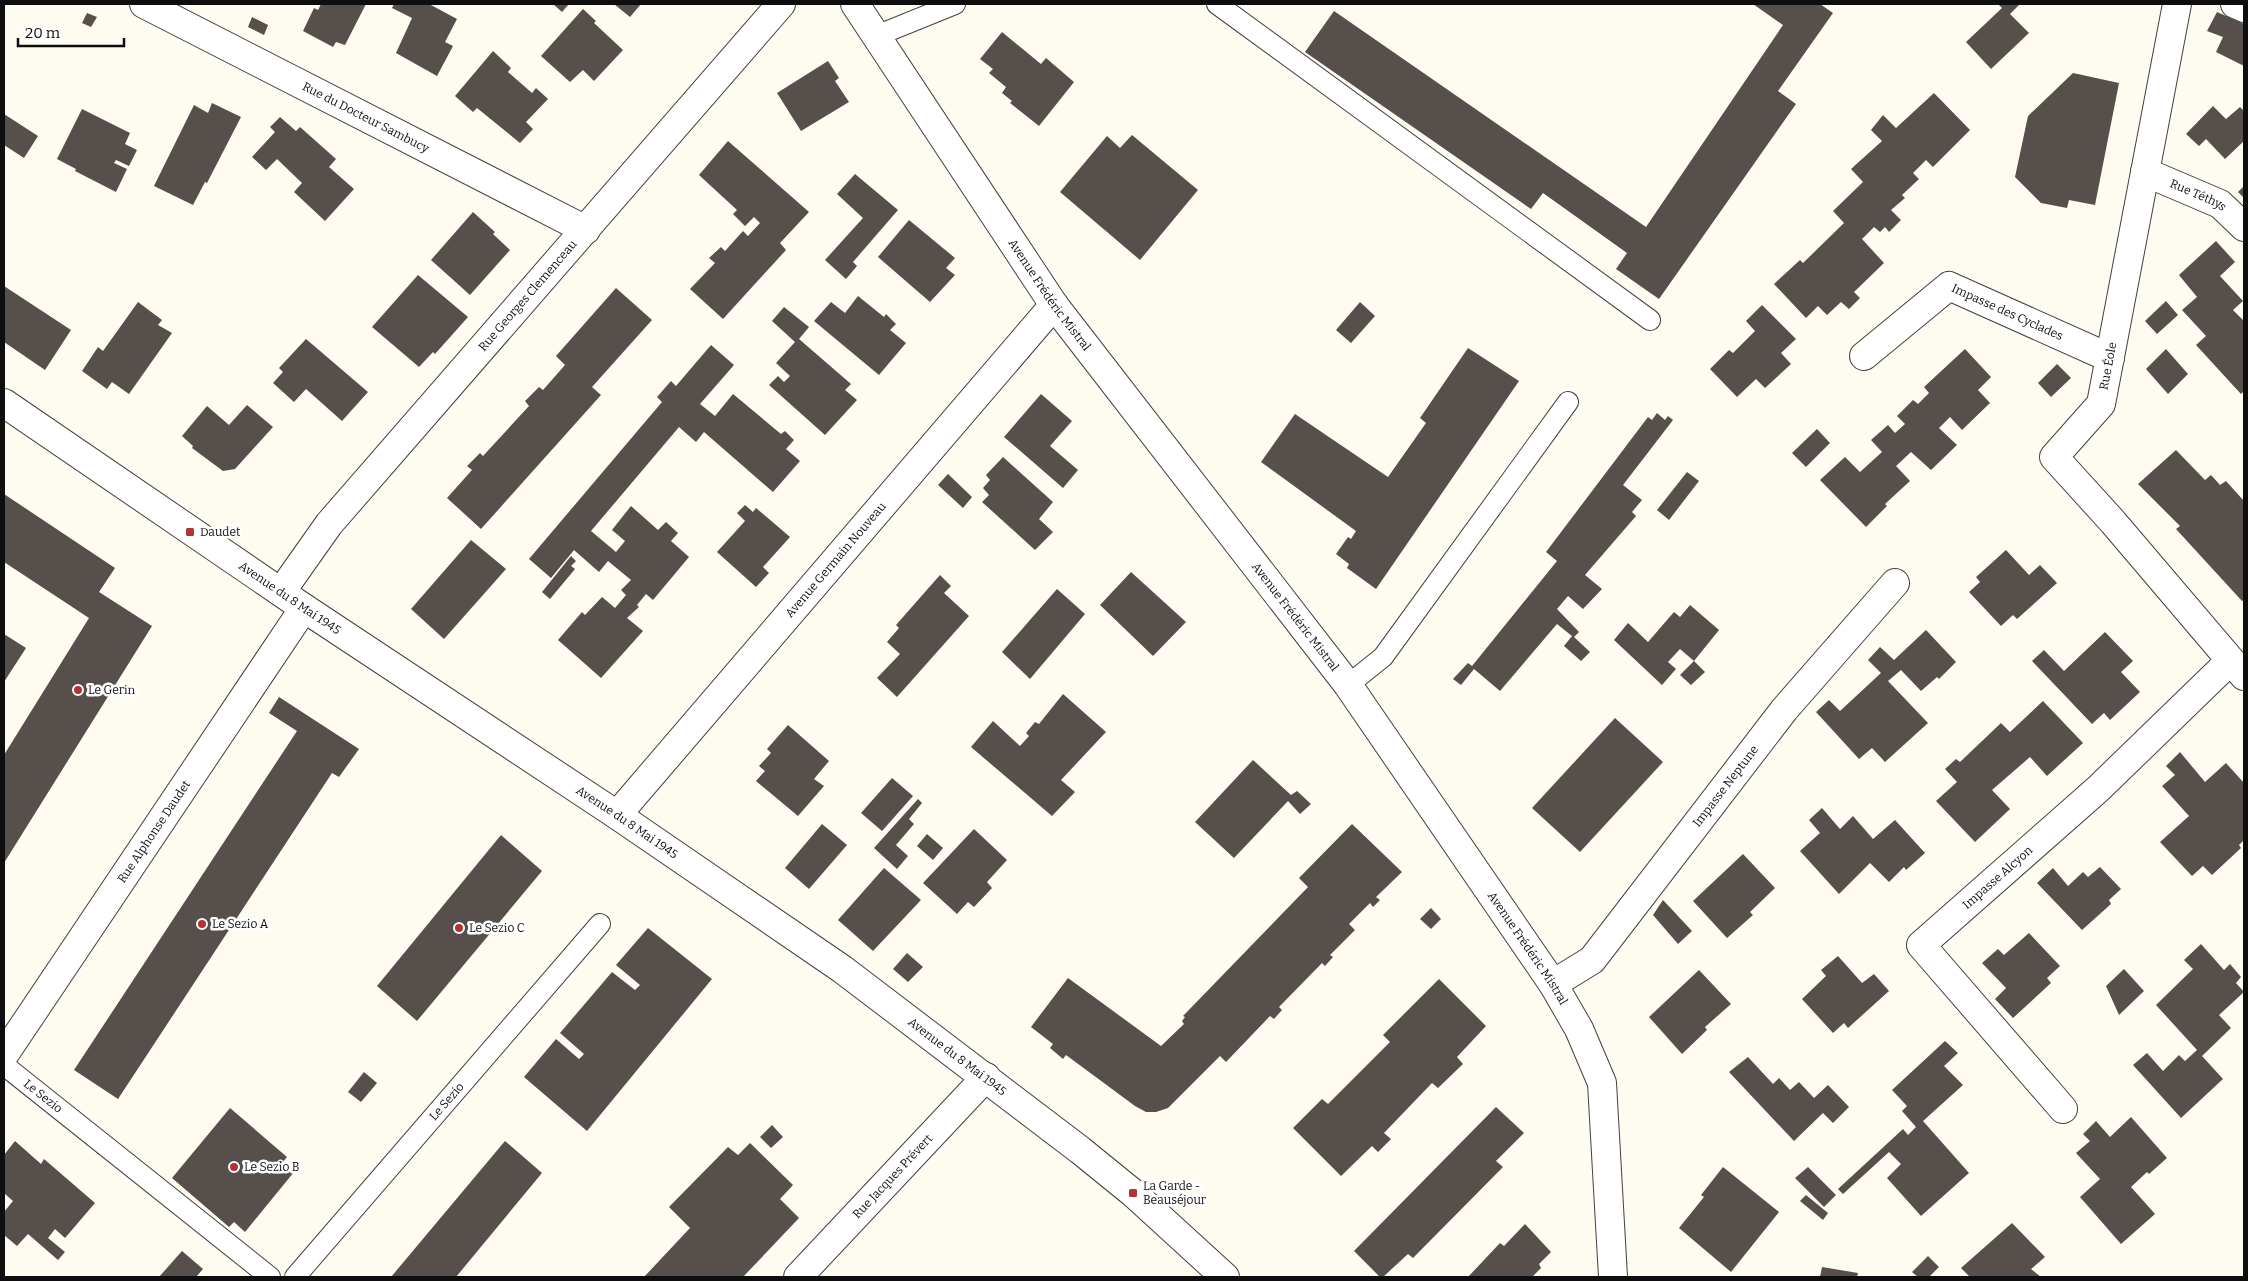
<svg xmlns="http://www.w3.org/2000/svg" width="2248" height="1281" font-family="Bitter,serif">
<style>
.building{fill:#564f4b}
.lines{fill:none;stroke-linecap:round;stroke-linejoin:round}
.service-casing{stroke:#414141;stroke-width:22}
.minor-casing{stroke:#414141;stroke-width:30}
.tertiary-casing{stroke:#414141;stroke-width:30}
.service{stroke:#fff;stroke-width:20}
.minor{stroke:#fff;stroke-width:28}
.tertiary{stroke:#fff;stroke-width:28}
.poi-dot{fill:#b23235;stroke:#fff;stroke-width:2}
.labels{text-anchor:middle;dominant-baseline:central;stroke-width:5;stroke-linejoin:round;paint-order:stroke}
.street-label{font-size:12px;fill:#0e0e0e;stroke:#fff}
.poi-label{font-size:12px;fill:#0e0e0e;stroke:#fff;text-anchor:start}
</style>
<rect width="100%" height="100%" fill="#fefbf0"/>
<g class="building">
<path d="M321,4H366L345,45L336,42L333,47L303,31L314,8L318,10Z"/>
<path d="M394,4H429L457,19L445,42L453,46L437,76L396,53L412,18L392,8Z"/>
<path d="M553,4H569L562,12Z"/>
<path d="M614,4H641L630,17Z"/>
<path d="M1753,4H1820L1833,13L1778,91L1796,104L1659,299L1616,269L1627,253L1543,193L1531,209L1305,52L1334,11L1646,227L1783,25Z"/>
<path d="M1998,4H2020L2010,14L2029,33L1991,69L1966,42L2002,8Z"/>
<path d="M583,9L596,21L594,23L623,50L594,81L583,70L570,82L541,56Z"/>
<path d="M2217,12L2244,24V66L2216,52L2223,37L2207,31Z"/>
<path d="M87,13L97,17L91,27L82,23Z"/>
<path d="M252,17L268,25L264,35L248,27Z"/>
<path d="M1002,32L1041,64L1046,58L1074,82L1039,126L1010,103L1012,101L1002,93L1006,87L989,73L993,69L980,59Z"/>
<path d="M493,51L511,68L508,72L532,93L536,88L548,99L526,122L533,129L520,143L477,108L473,112L455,96Z"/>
<path d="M828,61L839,78L835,81L849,102L801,131L777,93Z"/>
<path d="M2073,73L2119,83L2095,205L2069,200L2067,208L2041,203L2015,177L2028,116Z"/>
<path d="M1934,93L1970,130L1933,167L1926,160L1913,173L1919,179L1902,195L1905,198L1891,210L1901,220L1889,232L1885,227L1880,232L1874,227L1862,239L1884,263L1854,292L1860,298L1849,309L1841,302L1827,315L1818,306L1806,318L1774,284L1800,260L1803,263L1844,223L1833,211L1863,182L1851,169L1882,141L1871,130L1883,115L1896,128Z"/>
<path d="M212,103L241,117L207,183L205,182L193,205L154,186L194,105L208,113Z"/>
<path d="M2213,106L2226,119L2240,107L2244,111V141L2225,159L2206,139L2199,146L2186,134Z"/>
<path d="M82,109L130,133L125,144L137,150L129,166L116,160L114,163L127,169L116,192L75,171L76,169L57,159Z"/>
<path d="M4,114L38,136L24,158L4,145Z"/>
<path d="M280,117L296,131L300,127L336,159L329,167L354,189L325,221L294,192L302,183L277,159L266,170L252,157L275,132L270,127Z"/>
<path d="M1132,135L1198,190L1140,260L1060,192L1107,136L1120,148Z"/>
<path d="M728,141L809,212L780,243L786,250L723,319L690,289L715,263L709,258L721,247L725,251L743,231L748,236L760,223L754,217L745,226L733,214L737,210L699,175Z"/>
<path d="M855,174L898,210L853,262L857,266L846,279L825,260L863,218L837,194Z"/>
<path d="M2244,186V198L2238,192Z"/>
<path d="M473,212L495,232L493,234L510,250L470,295L431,260Z"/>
<path d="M909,220L955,258L946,268L955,275L930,302L878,257Z"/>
<path d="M2216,241L2235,262L2220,276L2243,301L2233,310L2244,321V391L2241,394L2196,345L2206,336L2182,310L2197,297L2179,275Z"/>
<path d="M418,275L468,317L435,354L433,352L419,367L372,327Z"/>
<path d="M4,286L71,330L45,370L4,342Z"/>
<path d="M616,288L652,320L592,387L601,395L481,529L447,498L472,470L467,466L480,453L483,456L529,406L525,401L539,387L543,390L565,365L556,356Z"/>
<path d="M858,296L884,317L886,314L896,324L890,330L906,343L879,375L814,321L831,302L845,313Z"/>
<path d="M2166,301L2178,315L2157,334L2145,321Z"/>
<path d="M138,302L162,320L158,325L172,333L129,394L112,382L107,389L82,371L98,347L103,351Z"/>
<path d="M1360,302L1375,316L1351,343L1336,330Z"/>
<path d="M1762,305L1796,339L1781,353L1791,364L1765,388L1756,379L1737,397L1710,369L1729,350L1733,353L1755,331L1746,321Z"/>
<path d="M784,307L809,327L799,339L851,384L845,390L857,400L825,435L769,385L778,376L784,382L790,376L776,363L795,342L772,321Z"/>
<path d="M306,339L368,392L342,421L306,389L294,402L273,383L283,372L279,368Z"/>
<path d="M711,345L734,365L700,404L715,416L733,394L781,434L785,431L794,440L786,449L800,461L773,492L704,432L696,442L679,427L591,531L616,552L625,541L612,530L631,506L658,530L666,522L678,533L671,541L689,557L653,600L646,594L637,605L639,607L627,618L643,631L601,678L558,640L582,612L585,615L602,597L615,608L626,595L621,590L631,580L608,561L599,572L574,550L551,578L529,559L662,402L657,397L671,381L676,386Z"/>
<path d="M1468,348L1519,381L1376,589L1347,568L1349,564L1336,554L1348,537L1351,539L1356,531L1261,462L1295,414L1388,477L1426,423L1420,418Z"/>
<path d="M1965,349L1991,377L1978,390L1990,403L1962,430L1950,417L1939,428L1957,445L1931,470L1911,452L1896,466L1910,481L1885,504L1887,506L1866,527L1820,480L1845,457L1860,472L1882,452L1871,440L1888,425L1895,433L1905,424L1897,416L1913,400L1918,404L1929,393L1924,387Z"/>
<path d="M2166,349L2188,374L2168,394L2146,369Z"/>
<path d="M2057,364L2071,378L2051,397L2038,383Z"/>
<path d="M1041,394L1072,421L1050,446L1078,470L1063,488L1004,437Z"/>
<path d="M247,405L273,427L235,469L223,471L192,448L193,446L182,436L207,406L229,425Z"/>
<path d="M1657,413L1665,420L1668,416L1673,420L1623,485L1642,500L1632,512L1636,516L1585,575L1602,589L1583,609L1568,596L1557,609L1579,632L1574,637L1590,652L1581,661L1564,646L1572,636L1557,624L1500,691L1474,669L1461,685L1453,679L1468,663L1472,666L1557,561L1546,552L1648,417L1652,420Z"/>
<path d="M1817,429L1830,443L1806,467L1792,453Z"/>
<path d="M2176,450L2205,480L2211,475L2220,485L2226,481L2244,501V600L2242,601L2176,529L2180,526L2138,484Z"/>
<path d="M1003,457L1053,502L1039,519L1053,532L1035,550L982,502L989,495L983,488L990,480L986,475Z"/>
<path d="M1687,472L1699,481L1669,520L1657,510Z"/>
<path d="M948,474L972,497L963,508L938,485Z"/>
<path d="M4,494L115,568L99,592L152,626L4,863V755L89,618L4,562Z"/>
<path d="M745,505L753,512L756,508L790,537L763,567L769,573L756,587L717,552L745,521L737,513Z"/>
<path d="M471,540L506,569L444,639L411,609Z"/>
<path d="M2006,550L2029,575L2040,565L2057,583L2017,619L2013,615L2001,626L1969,592L1980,582L1976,577Z"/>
<path d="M571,556L576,561L571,566L575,569L550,599L542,592Z"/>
<path d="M1131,572L1186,622L1153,656L1100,605Z"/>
<path d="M940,575L951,586L944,593L969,616L897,697L877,678L900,654L887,642L899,628L896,625Z"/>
<path d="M1057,589L1085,614L1030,679L1002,652Z"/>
<path d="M1690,605L1719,630L1694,661L1680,649L1668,662L1676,669L1662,685L1614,640L1628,623L1648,642L1674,612L1680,617Z"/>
<path d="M1926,630L1956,662L1939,679L1937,677L1921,691L1901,670L1888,681L1928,723L1885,762L1872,748L1859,759L1816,712L1829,700L1840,711L1881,673L1868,660L1880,647L1894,660Z"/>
<path d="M2105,632L2133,661L2121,672L2140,692L2110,720L2104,713L2092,724L2032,661L2044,650L2064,671Z"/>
<path d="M4,634L26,648L4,682Z"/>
<path d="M1694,661L1705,672L1691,685L1680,675Z"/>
<path d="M1063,694L1106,732L1061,780L1075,792L1052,816L971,747L993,721L1020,746L1029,736L1026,733L1035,722L1039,724Z"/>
<path d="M279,697L359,749L339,777L332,773L118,1099L74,1070L297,731L269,713Z"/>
<path d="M2043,701L2083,743L2047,776L2030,757L1992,790L2010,809L1975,842L1936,801L1957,782L1945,769L1956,759L1960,762L2001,723L2010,732Z"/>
<path d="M1615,718L1663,762L1580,852L1532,808Z"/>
<path d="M788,725L829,761L814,779L824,786L798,816L756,781L765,771L759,766L771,753L767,749Z"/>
<path d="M2180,752L2205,782L2226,763L2244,783V840L2239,845L2241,848L2212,875L2203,866L2192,876L2160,842L2189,816L2162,786L2175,775L2166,766Z"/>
<path d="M1253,760L1291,795L1297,791L1311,804L1300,814L1288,801L1234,858L1195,822Z"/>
<path d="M892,778L913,796L882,831L861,813Z"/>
<path d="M918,799L922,803L909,819L914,824L896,845L908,856L897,869L874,848Z"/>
<path d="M1822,808L1840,829L1853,816L1873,839L1895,820L1925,853L1906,870L1904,867L1889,882L1870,863L1839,894L1800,851L1820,833L1809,820Z"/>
<path d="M822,824L847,845L809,889L785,868Z"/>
<path d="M1352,824L1402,872L1376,897L1380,900L1373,907L1370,903L1349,924L1355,930L1330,955L1333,957L1325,966L1322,963L1279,1007L1282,1010L1274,1019L1270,1016L1226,1062L1220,1056L1168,1108L1156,1112H1146L1135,1106L1066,1055L1063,1059L1050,1048L1053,1044L1031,1027L1068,978L1161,1046L1184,1024L1182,1021L1185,1017L1183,1016L1308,887L1299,878Z"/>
<path d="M974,829L1007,860L987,882L992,888L974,907L968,902L957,914L923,883Z"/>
<path d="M927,834L943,848L933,860L917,846Z"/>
<path d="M501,835L542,871L417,1021L377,986Z"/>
<path d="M1743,854L1775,888L1750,912L1753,915L1727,938L1693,901Z"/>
<path d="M2100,867L2121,889L2109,900L2111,904L2082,930L2037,883L2053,868L2068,886L2083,872L2088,877Z"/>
<path d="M884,868L921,900L873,951L838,920Z"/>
<path d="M1663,900L1692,931L1678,944L1653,915Z"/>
<path d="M1431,908L1441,919L1431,929L1420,919Z"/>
<path d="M648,928L712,979L587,1131L524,1077L556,1039L579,1059L584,1054L560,1033L612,972L635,990L640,985L616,965Z"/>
<path d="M2029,933L2060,966L2047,978L2051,983L2013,1018L1995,999L2006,988L1982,963L1998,949L2004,955Z"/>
<path d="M2201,944L2224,970L2230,964L2241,977L2236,983L2244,992L2219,1015L2231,1028L2202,1056L2223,1079L2181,1118L2133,1065L2147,1053L2163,1071L2179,1055L2185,1061L2197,1050L2156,1005L2193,969L2184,960Z"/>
<path d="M907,953L923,967L908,982L893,969Z"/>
<path d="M1838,956L1862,983L1874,974L1889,991L1848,1028L1844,1023L1833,1033L1802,999L1826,976L1821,970Z"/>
<path d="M2124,969L2144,991L2119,1015L2106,986Z"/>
<path d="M1699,970L1731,1004L1705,1027L1707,1030L1682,1054L1649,1017Z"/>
<path d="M1439,979L1486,1026L1457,1057L1463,1064L1438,1088L1432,1083L1384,1133L1391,1139L1378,1152L1372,1146L1341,1176L1293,1128L1322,1099L1328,1104L1390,1042L1383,1035Z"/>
<path d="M1945,1041L1958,1053L1944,1066L1963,1085L1923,1121L1969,1173L1921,1216L1887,1178L1901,1164L1889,1152L1843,1194L1838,1189L1903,1129L1908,1135L1916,1127L1902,1111L1907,1106L1892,1090Z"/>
<path d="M1748,1057L1773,1084L1779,1078L1790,1090L1799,1082L1814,1098L1828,1085L1849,1107L1833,1123L1823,1113L1794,1141L1729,1072Z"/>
<path d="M364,1072L377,1083L361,1102L348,1092Z"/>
<path d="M1496,1107L1524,1133L1496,1161L1503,1167L1413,1258L1408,1254L1383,1277H1380L1354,1251Z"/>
<path d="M230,1108L287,1157L282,1163L294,1172L245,1232L234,1222L229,1227L172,1178Z"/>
<path d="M2131,1117L2167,1158L2149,1174L2147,1172L2131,1187L2155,1214L2121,1244L2080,1197L2100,1179L2076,1153L2090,1141L2083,1134L2096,1121L2110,1137Z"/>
<path d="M772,1125L783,1137L771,1148L760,1137Z"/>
<path d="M15,1141L41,1164L44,1159L95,1203L65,1238L55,1229L48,1238L65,1252L58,1260L28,1234L17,1246L4,1235V1212L13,1201L4,1193V1155Z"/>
<path d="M505,1141L542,1173L456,1277H391Z"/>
<path d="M750,1143L793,1185L780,1199L799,1218L743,1277H644L690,1228L669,1207L728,1147L738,1155Z"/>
<path d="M1723,1167L1779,1212L1731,1272L1679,1228L1704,1197L1701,1195Z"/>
<path d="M1808,1167L1836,1195L1824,1207L1795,1178Z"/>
<path d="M1806,1195L1828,1213L1823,1220L1800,1201Z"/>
<path d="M2012,1223L2045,1257L2031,1269L2041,1277H1970L1961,1268Z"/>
<path d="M1525,1224L1551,1252L1539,1264L1541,1268L1532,1277H1468L1500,1243L1504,1246Z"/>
<path d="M182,1251L203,1269L196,1277H159Z"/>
<path d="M1928,1256L1939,1267L1929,1277H1918L1912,1272Z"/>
<path d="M1822,1267L1858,1273L1857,1277H1820Z"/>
</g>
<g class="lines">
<defs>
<g id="service">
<path d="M1217,4L1650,320"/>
<path d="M876,36L955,4"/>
<path d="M1348,685L1383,657L1568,402"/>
<path id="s1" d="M4,1065L270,1277"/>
<path id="s2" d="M295,1277L600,924"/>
</g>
<g id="minor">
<path id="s3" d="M144,4L586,230"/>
<path d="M2177,4L2101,404L2054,457L2113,522L2244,676"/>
<path d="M2235,4L2244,8"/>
<path id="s4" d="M2145,172L2220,204L2244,227"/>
<path id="s5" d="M1864,356L1949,286L2110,358"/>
<path id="s6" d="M4,403L304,608L617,815L842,969L1080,1150L1133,1193L1225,1277"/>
<path id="s7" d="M281,592L329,524L781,4"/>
<path id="s8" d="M617,815L1054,305"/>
<path id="s9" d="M1553,984L1592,960L1784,710L1895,583"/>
<path id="s10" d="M4,1055L304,608"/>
<path id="s11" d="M2063,1109L1921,945L2098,789L2230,661"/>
<path id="s12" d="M798,1277L986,1077"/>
</g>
<g id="tertiary">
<path id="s13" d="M855,4L1054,305L1348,685L1553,984L1579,1029L1602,1083L1613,1277"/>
</g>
</defs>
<use href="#service" class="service-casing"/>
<use href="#minor" class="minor-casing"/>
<use href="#tertiary" class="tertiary-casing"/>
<use href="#service" class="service"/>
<use href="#minor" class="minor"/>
<use href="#tertiary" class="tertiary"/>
</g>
<g class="poi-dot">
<rect x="185" y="527" width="10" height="10" rx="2.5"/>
<circle cx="78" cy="690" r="5"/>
<circle cx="202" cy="924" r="5"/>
<circle cx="459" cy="928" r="5"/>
<circle cx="234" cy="1167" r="5"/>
<rect x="1128" y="1188" width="10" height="10" rx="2.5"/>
</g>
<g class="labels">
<g class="street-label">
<text stroke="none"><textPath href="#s3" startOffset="249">Rue du Docteur Sambucy</textPath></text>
<text stroke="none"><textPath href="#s4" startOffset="58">Rue Téthys</textPath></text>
<text stroke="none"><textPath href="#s13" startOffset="350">Avenue Frédéric Mistral</textPath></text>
<text stroke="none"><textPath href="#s7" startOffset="386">Rue Georges Clemenceau</textPath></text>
<text stroke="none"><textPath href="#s5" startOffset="174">Impasse des Cyclades</textPath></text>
<text transform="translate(2108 366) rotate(-79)">Rue Éole</text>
<text stroke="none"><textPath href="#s8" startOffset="336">Avenue Germain Nouveau</textPath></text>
<text stroke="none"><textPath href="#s6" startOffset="346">Avenue du 8 Mai 1945</textPath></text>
<text stroke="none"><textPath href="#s13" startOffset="755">Avenue Frédéric Mistral</textPath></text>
<text stroke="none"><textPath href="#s9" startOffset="265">Impasse Neptune</textPath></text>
<text stroke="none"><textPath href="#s6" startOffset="751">Avenue du 8 Mai 1945</textPath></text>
<text stroke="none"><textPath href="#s10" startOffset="269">Rue Alphonse Daudet</textPath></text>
<text stroke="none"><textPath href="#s11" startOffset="319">Impasse Alcyon</textPath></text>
<text stroke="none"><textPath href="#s13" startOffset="1160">Avenue Frédéric Mistral</textPath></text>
<text stroke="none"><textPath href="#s6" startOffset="1156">Avenue du 8 Mai 1945</textPath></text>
<text stroke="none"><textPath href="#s1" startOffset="50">Le Sezio</textPath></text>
<text stroke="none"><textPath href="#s2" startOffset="232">Le Sezio</textPath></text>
<text stroke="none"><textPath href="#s12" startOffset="138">Rue Jacques Prévert</textPath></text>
</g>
<g class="poi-label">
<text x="200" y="532">Daudet</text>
<text x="88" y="690">Le Gerin</text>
<text x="212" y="924">Le Sezio A</text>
<text x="469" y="928">Le Sezio C</text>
<text x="244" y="1167">Le Sezio B</text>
<text x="1143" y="1186">La Garde -<tspan x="1143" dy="14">Beauséjour</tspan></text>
</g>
</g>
<rect width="2248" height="1281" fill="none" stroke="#0e0e0e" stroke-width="10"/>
<path d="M18 38v8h106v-8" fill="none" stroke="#0e0e0e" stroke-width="2.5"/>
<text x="25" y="38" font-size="15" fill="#0e0e0e" stroke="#ffffff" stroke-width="4" paint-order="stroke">20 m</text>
</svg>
